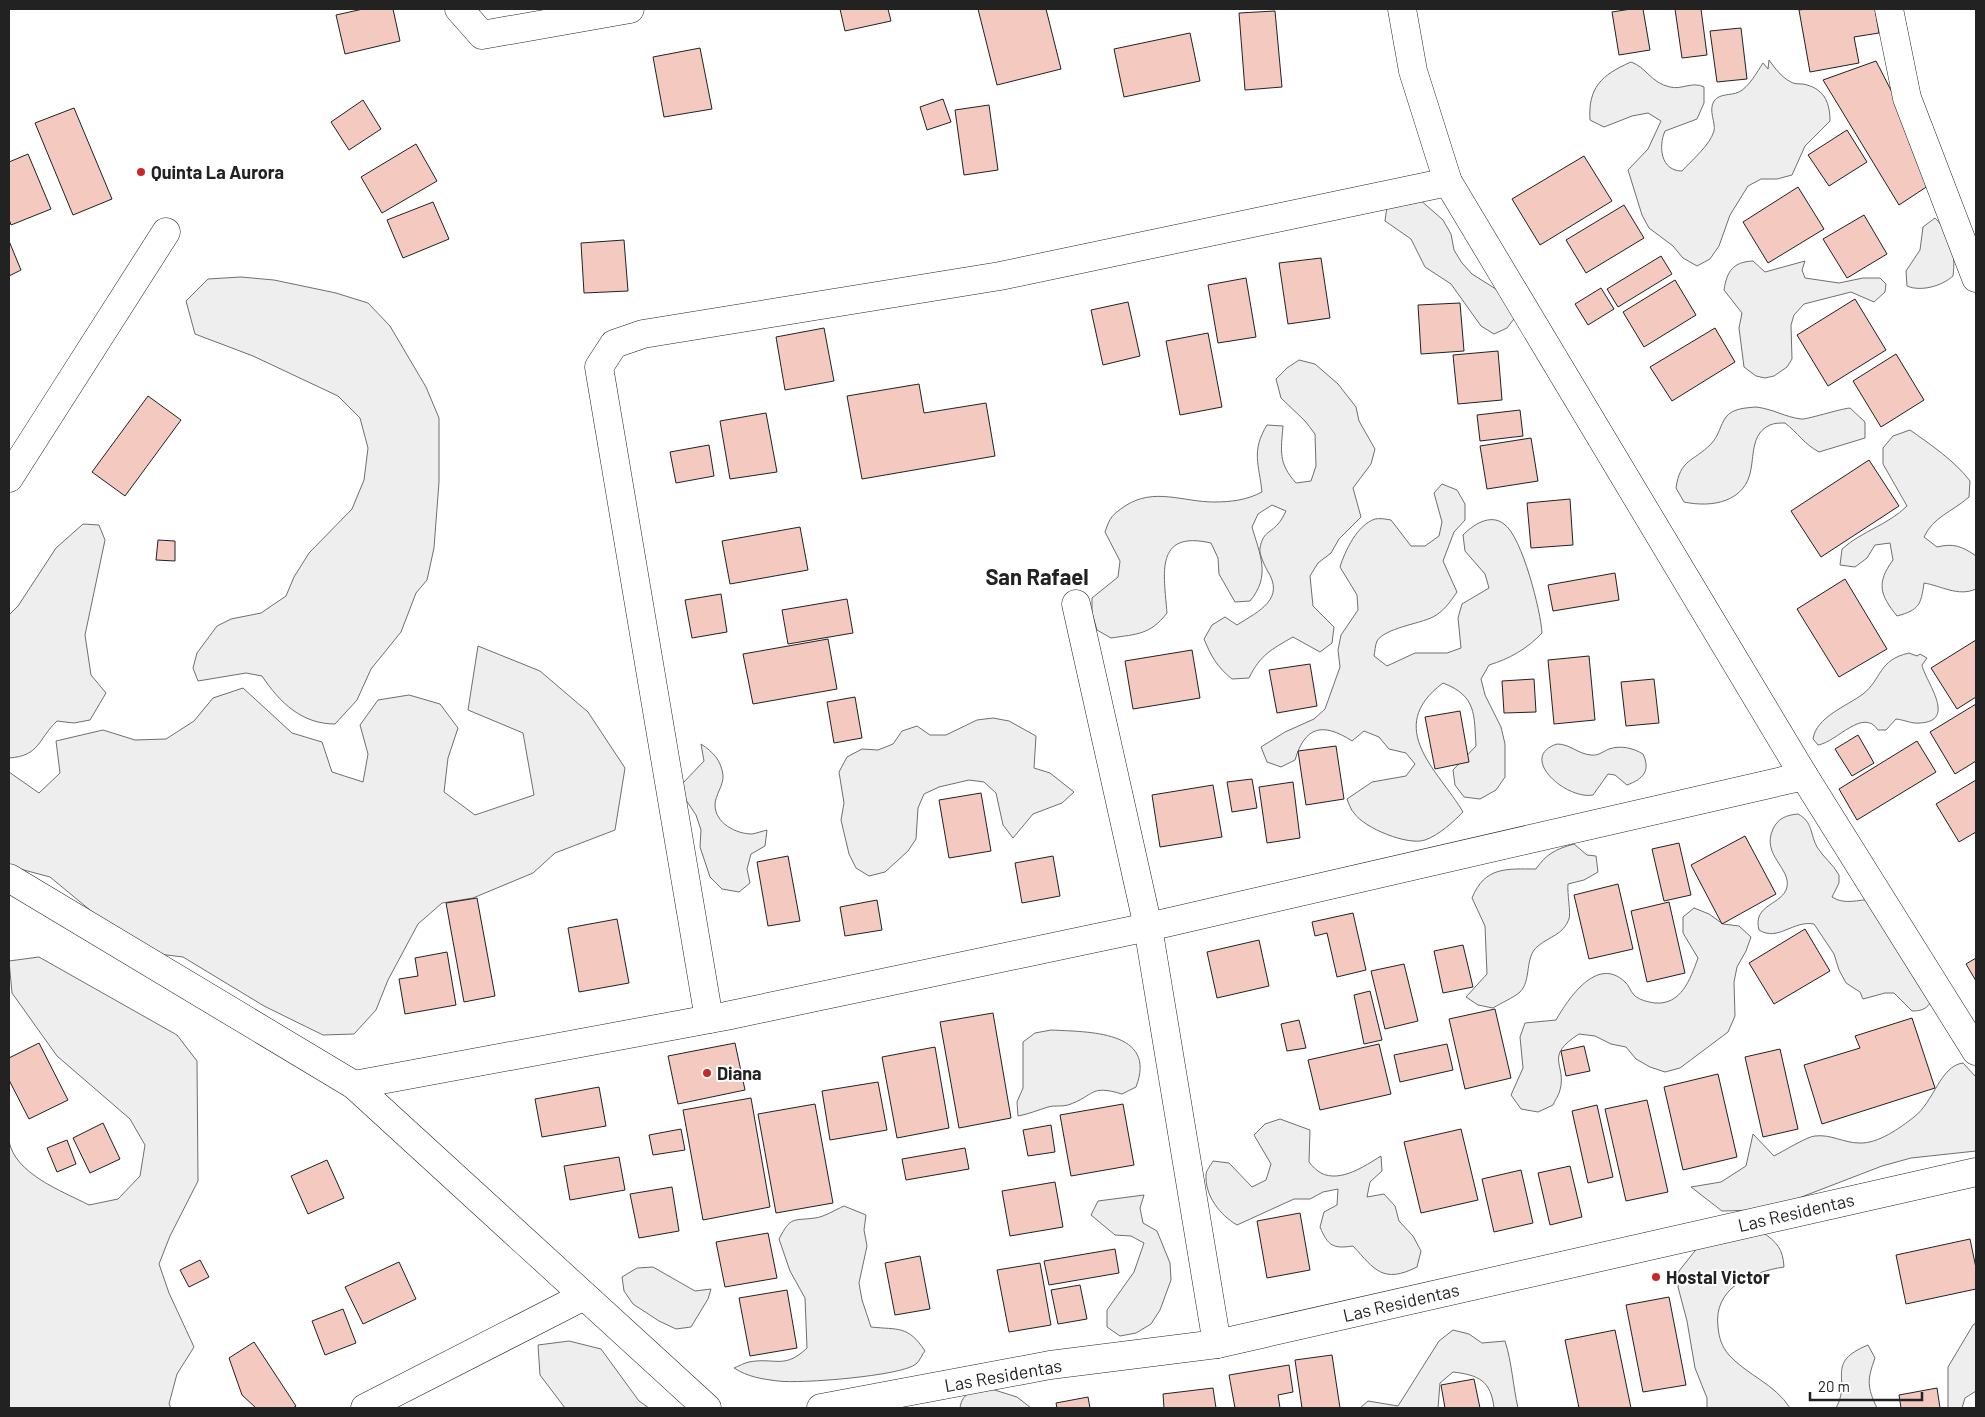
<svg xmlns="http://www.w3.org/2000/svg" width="1985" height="1417" font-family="Barlow,sans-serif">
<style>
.green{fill:#eee;stroke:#6f6f6f}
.building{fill:#f3c9c0;stroke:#222}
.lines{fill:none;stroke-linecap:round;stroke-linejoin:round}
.street-casing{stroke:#222;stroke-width:29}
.street{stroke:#fff;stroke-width:28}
.poi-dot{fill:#c62828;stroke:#fff;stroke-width:2}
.labels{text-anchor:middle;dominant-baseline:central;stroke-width:4;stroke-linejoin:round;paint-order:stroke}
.poi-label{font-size:18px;font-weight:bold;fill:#222;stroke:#fff;text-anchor:start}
.street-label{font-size:18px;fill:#222;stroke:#fff}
.district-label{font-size:22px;font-weight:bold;fill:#222;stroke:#fff}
</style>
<rect width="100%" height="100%" fill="#fff"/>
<g class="green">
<path d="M1769,60C1775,68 1781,77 1791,82C1796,85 1802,83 1807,85C1825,90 1830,104 1830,121L1805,146L1792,175L1777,179H1761L1748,186L1730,215L1719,246L1710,259L1697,266L1683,258L1673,246L1649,228L1642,215L1628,170L1648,149L1661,121L1648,113L1632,116L1604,127L1590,120C1588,88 1601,75 1631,62C1646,67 1651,83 1670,87C1682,90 1692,81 1704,87V103L1697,119L1665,131C1658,147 1661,171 1682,171C1692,160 1710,145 1714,131C1716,122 1708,111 1714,101C1720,93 1730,96 1739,92C1749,87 1757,72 1763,63L1768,69Z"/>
<path d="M1418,198L1443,220L1451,234L1454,250L1462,263L1472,274L1499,291L1517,315L1507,328L1494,334L1481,326L1451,284L1425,267L1411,239L1385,221L1387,206Z"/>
<path d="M1935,218C1951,234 1956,254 1953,276C1942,286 1921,292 1907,286L1906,271L1920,250L1923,227Z"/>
<path d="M1753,261L1765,272L1805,261L1802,270L1805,278L1839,283L1863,278H1880L1886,284L1885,292L1874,302L1851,292L1804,304L1794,315L1791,325L1792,359L1787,367L1774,376L1765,378L1756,376L1744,367L1739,328L1742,313L1724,290C1727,271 1733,262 1753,261Z"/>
<path d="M241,277L274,280L336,293L368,303L390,326L426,387L439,418V482L434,548L427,580L416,593L401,632L371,669L357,700L335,724C302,724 280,703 262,676L246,673L198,681L193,668L197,653L217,626L231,619L261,613L286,596L294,577L309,553L352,509L364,480L368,448L360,418L338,396L253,356L195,334L186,301L208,279Z"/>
<path d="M1299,360L1315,364L1338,384L1356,407L1359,421L1375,449L1371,464L1353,488L1361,517L1339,539L1331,553L1318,563L1310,576L1313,606L1334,627L1332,643L1320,652L1293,637C1272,649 1260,655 1249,678L1232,679C1217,667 1211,656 1204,639L1212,625L1225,617L1237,625C1259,611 1286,599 1267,570C1264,564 1259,554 1260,548C1263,532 1269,534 1278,524C1281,521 1284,515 1286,511L1272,505L1258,514L1252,527C1260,555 1271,576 1250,601L1235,602L1219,574L1218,558L1211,543C1154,530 1164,574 1167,613C1150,635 1137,634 1111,638L1097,630L1092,613V598L1118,577L1120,561L1105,532C1110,517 1112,515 1125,506C1154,487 1183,502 1214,502C1231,502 1247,500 1262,492C1259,464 1251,451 1267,425L1283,426C1281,451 1278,463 1296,483L1311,481L1316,466L1315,434L1305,421L1281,398L1276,379L1287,368Z"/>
<path d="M1756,407C1773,409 1785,417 1801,419C1806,420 1839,409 1850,408L1865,422V438L1819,452C1804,444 1798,433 1785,423C1781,423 1774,423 1770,425C1752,433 1754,453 1751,469C1746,502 1712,508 1684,502L1676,488C1680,459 1693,462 1711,444C1719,436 1720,425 1726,417C1733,408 1746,408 1756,407Z"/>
<path d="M1910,430C1930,444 1956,462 1970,481L1969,497C1952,512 1933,517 1924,537L1937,547C1953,543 1962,546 1976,556V589C1958,597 1942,586 1924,583C1921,605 1919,610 1897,616C1880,595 1876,583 1893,560L1890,543L1875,545L1867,558L1855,567L1840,565L1842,549C1862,531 1888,525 1907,506L1883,464V448L1893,436Z"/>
<path d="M1442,484L1457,490L1465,504V520L1454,532L1443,561L1457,592C1450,602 1444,611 1433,617C1419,624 1385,628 1377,641C1375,645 1375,652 1374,656L1387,666L1415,653H1447L1461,648L1458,618L1462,604L1489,588L1485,574L1465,551L1463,535C1473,525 1490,513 1504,524C1522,536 1541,612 1542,633C1527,649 1509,659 1489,665L1481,679L1485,695L1501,727L1505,744V777L1496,790L1480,799L1464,797L1455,785L1453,770L1476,746C1474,715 1477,696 1443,683C1383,728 1439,771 1463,812C1452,823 1439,835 1425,840C1408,846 1364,828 1354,813C1351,810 1349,804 1347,799L1372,782L1406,776L1415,764L1406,753L1389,749L1379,737L1364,731L1352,741C1323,722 1305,726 1295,760L1281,767L1267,762L1261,747L1285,732L1314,719L1325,709L1340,667L1338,650L1341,635L1358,610L1357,595L1340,567C1345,551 1357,525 1375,519C1379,518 1386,519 1391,520L1411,546H1425L1439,536L1442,522L1434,493Z"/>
<path d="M83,524L99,525L105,540L85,635L91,675L106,693L90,720L74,723L57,721C38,739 40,756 9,758V615L18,606L56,548Z"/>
<path d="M478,646L540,671L588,712L625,768L615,830L555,853L533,873L473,898L442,903L418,924L388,980L376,1010L354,1034L323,1035L264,1006L183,957L151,953L125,939L50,877L9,866V772L39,793L60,773L56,741L103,730L135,740L166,739L194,721L213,698L243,688L292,733L322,742L332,772L363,782L368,754L360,725L378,700L409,695L440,704L458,728L448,758L444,792L475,815L534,795L523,733L468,710Z"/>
<path d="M1909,653L1917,656L1920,654L1927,658L1922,665C1925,681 1958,721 1920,723C1912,724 1905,720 1896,719L1886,730H1878C1863,707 1837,742 1818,745L1813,739C1816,717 1847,706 1863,694C1882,679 1878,660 1909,653Z"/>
<path d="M993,718L1009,721L1036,736L1034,768L1050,773L1074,792L1062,803L1033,814L1013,838L1003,825L996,793L984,782L969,780L939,787L924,794L918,808L916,839L908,851L885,872L869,876L856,868L849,854L841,820L844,803L839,772L847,757L862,749L878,750L893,744L902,731L917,726L930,735H946L977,720Z"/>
<path d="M701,744C713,752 721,760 723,775C724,785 715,795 715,805C715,823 736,834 752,834C757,833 763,831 767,830L765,846L751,854L747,869L750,883L739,892L722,889L710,877L700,847L701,830L696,815L686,800L682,784L704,761Z"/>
<path d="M1557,744C1570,744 1578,754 1591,755C1598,756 1602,752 1609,749C1621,745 1633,748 1643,754C1651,771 1643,779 1627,785L1615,775L1608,774L1593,795C1566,800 1517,757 1557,744Z"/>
<path d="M1798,814C1813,822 1810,834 1817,847C1823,857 1833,864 1839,875V883L1832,897C1844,905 1858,900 1872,899L1932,1000C1927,1009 1922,1011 1912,1011L1894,993H1885L1863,999L1860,992L1846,983L1839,970L1834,954L1814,924C1793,920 1778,942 1759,930C1752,904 1783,905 1787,887C1791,868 1761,855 1773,829C1778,818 1787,815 1798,814Z"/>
<path d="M1574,844L1587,855L1596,856L1598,872L1584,880L1568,884C1567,893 1571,913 1569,919C1563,935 1550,936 1538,946C1524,957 1532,980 1520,992C1513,998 1501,1003 1493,1008L1478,1005L1466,997L1487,974L1485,926L1472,898C1485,866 1507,869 1536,869C1546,854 1556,849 1574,844Z"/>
<path d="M1694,908L1709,914L1723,924L1739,926L1751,937L1746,951L1737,967L1734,982L1735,1016L1728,1032L1680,1068L1665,1072L1650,1067L1636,1059L1626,1047L1611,1044L1595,1036L1579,1034C1543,1057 1567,1064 1560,1090C1559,1095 1555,1100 1553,1105L1538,1112L1521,1109L1511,1095L1523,1068L1520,1037L1525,1023L1556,1020C1568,999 1597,955 1625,982C1629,985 1630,991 1634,995C1639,1000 1648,1002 1655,1003C1681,1005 1690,980 1698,958L1683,933V917Z"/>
<path d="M39,957L177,1035L197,1061L198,1181L170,1236L159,1264L169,1293L194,1347L177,1374L169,1404L171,1408H9V1141C15,1174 62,1191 89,1205L118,1199L140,1176L145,1145L130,1119L57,1056L12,993L9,961Z"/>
<path d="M1051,1030C1087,1032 1158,1030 1136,1087L1122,1094C1089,1084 1095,1096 1068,1105C1061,1107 1054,1105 1048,1107C1038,1110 1029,1114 1018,1116L1017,1102L1023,1088V1042L1035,1033Z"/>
<path d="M1963,1063L1976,1077V1151L1911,1158L1882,1166L1791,1201L1756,1210L1722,1211L1691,1187L1721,1182L1746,1166L1753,1134L1774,1156C1782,1152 1808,1136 1815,1136C1831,1134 1844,1143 1859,1143C1878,1144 1900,1128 1914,1117C1934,1102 1940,1066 1963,1063Z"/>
<path d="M1280,1119L1310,1130L1309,1162C1312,1166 1317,1171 1321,1173C1340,1183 1365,1166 1381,1156L1382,1171L1370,1182L1367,1197L1384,1194L1395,1206L1399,1221L1413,1236L1421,1251L1417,1267C1383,1284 1375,1270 1353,1246C1333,1249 1328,1246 1320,1227L1324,1212L1337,1205L1338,1189L1323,1192L1310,1199H1294L1237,1225C1220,1215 1205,1196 1206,1175C1206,1170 1211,1165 1213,1161L1229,1163L1252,1187L1266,1180L1271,1164L1254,1135L1265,1124Z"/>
<path d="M1144,1195L1140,1208L1143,1223L1157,1231L1170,1263L1171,1280L1160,1310L1151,1324L1136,1333L1120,1336L1107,1327V1310L1134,1272L1144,1243L1131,1236L1115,1235L1091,1215L1098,1201Z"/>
<path d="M844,1206L866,1215L864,1230L867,1246L859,1283L862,1300L871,1327C898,1330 908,1325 925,1351C922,1354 920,1361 916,1364C902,1376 799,1384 778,1381C762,1379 748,1377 734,1368C739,1366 744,1363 749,1362C775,1357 784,1370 807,1348L805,1298L790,1271L779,1239C791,1216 792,1221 815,1218C824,1217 835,1210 844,1206Z"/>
<path d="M1762,1232C1777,1242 1783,1249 1784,1267C1751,1272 1713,1288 1718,1327C1719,1338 1722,1347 1729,1355C1747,1375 1775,1384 1790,1408H1707V1398L1695,1368L1687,1321L1678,1287L1679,1271L1698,1247Z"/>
<path d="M653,1267L695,1291L711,1289L708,1299L691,1327L676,1329L659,1321L633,1304L624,1291L622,1277L637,1268Z"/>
<path d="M1976,1323V1391L1965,1398L1962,1408H1948V1367L1973,1325Z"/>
<path d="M1453,1330L1469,1334L1482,1343L1505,1341C1512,1363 1513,1386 1518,1408H1494C1491,1381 1479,1375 1453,1372L1440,1383L1438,1408H1360L1368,1401L1398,1406L1439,1341Z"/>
<path d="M569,1341L601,1349L639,1401L649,1408H565L540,1375L538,1345Z"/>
<path d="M1868,1345L1875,1358C1867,1380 1867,1387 1877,1408H1836C1852,1379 1824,1363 1868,1345Z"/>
<path d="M985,1387L1017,1397L1031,1408H960C962,1393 972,1391 985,1387Z"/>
</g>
<g class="building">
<path d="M363,9H393L400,41L345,54L336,15Z"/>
<path d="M840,9H888L891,21L845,31Z"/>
<path d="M978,9H1046L1061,69L997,85Z"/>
<path d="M1631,9H1643L1650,50L1619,55L1612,12Z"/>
<path d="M1675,9H1701L1707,55L1682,58Z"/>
<path d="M1806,9H1875L1879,33L1854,37L1859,63L1810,72L1799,10Z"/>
<path d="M1275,11L1282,87L1245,90L1239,13Z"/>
<path d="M1741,28L1747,79L1717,82L1710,31Z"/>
<path d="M1190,33L1200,81L1124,97L1114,49Z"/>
<path d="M700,48L712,109L664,117L653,57Z"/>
<path d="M1876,61L1937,180L1899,205L1823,80Z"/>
<path d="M943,99L951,122L927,130L920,107Z"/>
<path d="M363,100L381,129L349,150L331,122Z"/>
<path d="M989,105L998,170L964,175L955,110Z"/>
<path d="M74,108L112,199L73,215L35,123Z"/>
<path d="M1847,130L1867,162L1829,186L1808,155Z"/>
<path d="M416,144L437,181L382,213L361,177Z"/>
<path d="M28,154L51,209L11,225L9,219V162Z"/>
<path d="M1584,156L1612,201L1540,245L1512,199Z"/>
<path d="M1798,187L1824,229L1768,263L1743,222Z"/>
<path d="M433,202L449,239L403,258L387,220Z"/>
<path d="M1624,205L1644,238L1586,273L1566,240Z"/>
<path d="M1864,215L1887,254L1847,278L1823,239Z"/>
<path d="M624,240L628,291L584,293L581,243Z"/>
<path d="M9,241L21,270L9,276Z"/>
<path d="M1661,256L1672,274L1618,307L1607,289Z"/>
<path d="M1321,258L1330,318L1288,324L1279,263Z"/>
<path d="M1246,278L1256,337L1218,343L1208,285Z"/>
<path d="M1675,280L1696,315L1644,347L1623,312Z"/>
<path d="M1601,288L1614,309L1588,325L1575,304Z"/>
<path d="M1855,299L1886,350L1828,386L1797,335Z"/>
<path d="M1128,302L1140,356L1103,365L1091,310Z"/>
<path d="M1460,303L1464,351L1421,354L1418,305Z"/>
<path d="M824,328L834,381L785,390L776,337Z"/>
<path d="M1715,328L1735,362L1672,401L1650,367Z"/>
<path d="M1208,333L1222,407L1180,415L1166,341Z"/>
<path d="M1498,351L1502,400L1458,404L1453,355Z"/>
<path d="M1896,354L1924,400L1881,427L1853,381Z"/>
<path d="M919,384L924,413L986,403L995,456L862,479L847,396Z"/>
<path d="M148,396L181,420L125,496L92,472Z"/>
<path d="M1520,410L1523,436L1480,441L1477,415Z"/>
<path d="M766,413L777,472L730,479L720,421Z"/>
<path d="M1531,438L1538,481L1487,489L1480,446Z"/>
<path d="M709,445L714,476L676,483L670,452Z"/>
<path d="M1869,460L1899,506L1821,557L1791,511Z"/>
<path d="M1570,499L1573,545L1531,548L1527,503Z"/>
<path d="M800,527L808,570L730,584L722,541Z"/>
<path d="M158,540L175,541V561L156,560Z"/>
<path d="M1615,573L1619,600L1553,611L1548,585Z"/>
<path d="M1845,579L1887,649L1839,677L1797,609Z"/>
<path d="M721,594L727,632L692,638L685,600Z"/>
<path d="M847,599L853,633L788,644L782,610Z"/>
<path d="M828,639L837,689L753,704L743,654Z"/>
<path d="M1976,640V697L1957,709L1931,668Z"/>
<path d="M1192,650L1200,698L1133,709L1125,661Z"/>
<path d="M1589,656L1595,720L1554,724L1548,660Z"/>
<path d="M1310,664L1317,706L1277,713L1269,670Z"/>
<path d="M1534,679L1536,712L1504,713L1502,681Z"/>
<path d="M1654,679L1659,723L1626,726L1621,682Z"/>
<path d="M855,697L862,738L834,743L827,702Z"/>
<path d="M1976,704V761L1955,774L1930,732Z"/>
<path d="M1460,711L1469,762L1435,769L1425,717Z"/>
<path d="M1858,735L1874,763L1852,776L1835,749Z"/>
<path d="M1917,741L1936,772L1857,820L1839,789Z"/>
<path d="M1336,746L1344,799L1306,805L1298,751Z"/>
<path d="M1252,779L1257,808L1232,812L1227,782Z"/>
<path d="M1976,780V832L1959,842L1936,804Z"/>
<path d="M1293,782L1300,838L1267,843L1259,787Z"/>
<path d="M1213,785L1222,837L1160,847L1152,795Z"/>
<path d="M981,793L991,851L949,858L939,800Z"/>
<path d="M1745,836L1776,894L1722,924L1691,865Z"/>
<path d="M1679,843L1691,895L1664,901L1652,849Z"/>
<path d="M788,856L800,921L768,926L757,862Z"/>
<path d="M1053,856L1060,896L1022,903L1015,863Z"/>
<path d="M1618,884L1633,949L1589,959L1574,895Z"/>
<path d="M477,898L495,996L464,1002L446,903Z"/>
<path d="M877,900L882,930L845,936L840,907Z"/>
<path d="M1669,902L1685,973L1647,982L1631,911Z"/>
<path d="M1353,913L1366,970L1337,977L1327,933L1315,936L1312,922Z"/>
<path d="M617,919L629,983L579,992L568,928Z"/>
<path d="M1805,929L1830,971L1774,1004L1749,963Z"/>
<path d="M1259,940L1269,986L1217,998L1207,952Z"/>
<path d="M1463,945L1473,987L1443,993L1434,951Z"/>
<path d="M447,952L456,1005L405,1014L399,979L418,976L415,958Z"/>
<path d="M1976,958V981L1966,964Z"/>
<path d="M1404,964L1418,1021L1385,1029L1371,971Z"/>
<path d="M1370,991L1382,1040L1364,1044L1354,995Z"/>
<path d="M1495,1009L1511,1078L1465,1089L1449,1019Z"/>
<path d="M993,1013L1011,1118L959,1128L940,1022Z"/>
<path d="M1912,1018L1935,1088L1822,1124L1804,1065L1860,1048L1855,1036Z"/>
<path d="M1299,1020L1306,1048L1287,1051L1281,1024Z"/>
<path d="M39,1043L68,1100L29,1119L9,1080V1058Z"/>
<path d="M735,1043L745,1090L678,1104L668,1056Z"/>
<path d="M1379,1044L1391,1094L1320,1110L1308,1060Z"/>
<path d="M1447,1044L1453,1070L1400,1082L1394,1055Z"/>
<path d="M1584,1046L1590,1071L1566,1076L1561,1051Z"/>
<path d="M935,1047L949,1128L897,1138L882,1057Z"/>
<path d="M1780,1049L1798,1129L1763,1137L1745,1057Z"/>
<path d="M1718,1074L1737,1157L1683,1170L1664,1087Z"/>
<path d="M878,1082L887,1130L830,1140L822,1091Z"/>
<path d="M599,1087L606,1126L542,1137L535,1099Z"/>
<path d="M751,1098L770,1207L703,1220L683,1110Z"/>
<path d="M1647,1100L1668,1192L1626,1201L1605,1109Z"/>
<path d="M815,1104L833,1203L776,1213L758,1114Z"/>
<path d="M1123,1104L1134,1165L1071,1176L1060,1115Z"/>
<path d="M1597,1105L1613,1177L1588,1183L1572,1111Z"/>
<path d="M103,1123L120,1159L90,1173L73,1138Z"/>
<path d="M1051,1125L1055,1152L1028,1156L1023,1130Z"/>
<path d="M681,1129L685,1150L653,1155L649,1135Z"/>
<path d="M1461,1129L1478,1200L1421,1213L1404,1142Z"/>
<path d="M67,1140L76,1164L57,1172L47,1148Z"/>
<path d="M965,1148L969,1169L906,1180L902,1159Z"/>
<path d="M619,1157L625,1190L570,1200L564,1166Z"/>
<path d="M327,1160L344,1198L308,1214L291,1176Z"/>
<path d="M1570,1166L1582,1217L1550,1225L1538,1173Z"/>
<path d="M1521,1170L1533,1223L1494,1232L1482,1179Z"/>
<path d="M1055,1182L1063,1227L1010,1236L1002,1191Z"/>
<path d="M672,1187L679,1231L639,1238L630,1194Z"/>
<path d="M1300,1213L1310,1270L1267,1278L1257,1221Z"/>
<path d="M768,1233L777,1278L725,1287L716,1242Z"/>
<path d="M1970,1239L1976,1268V1289L1906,1304L1896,1255Z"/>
<path d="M1115,1249L1119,1273L1049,1285L1044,1261Z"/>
<path d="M920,1256L930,1309L895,1315L885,1263Z"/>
<path d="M200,1260L209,1277L189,1287L180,1270Z"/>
<path d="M399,1262L416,1299L363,1324L345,1287Z"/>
<path d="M1040,1263L1051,1325L1009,1332L997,1270Z"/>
<path d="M1080,1285L1087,1319L1058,1324L1051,1290Z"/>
<path d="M787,1290L797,1348L750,1356L739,1298Z"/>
<path d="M1669,1297L1686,1385L1643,1392L1626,1305Z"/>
<path d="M343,1309L356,1343L325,1355L312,1321Z"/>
<path d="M1615,1330L1631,1408H1579L1565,1340Z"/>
<path d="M254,1342L296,1406L293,1408H256L242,1395L229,1358Z"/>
<path d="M1332,1355L1340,1408H1302L1295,1360Z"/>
<path d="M1289,1365L1293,1392L1278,1395L1280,1408H1235L1229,1375Z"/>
<path d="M1474,1379L1480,1408H1445L1441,1385Z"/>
<path d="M1213,1388L1216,1408H1164L1163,1394Z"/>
<path d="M1937,1388L1940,1408H1901L1899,1395Z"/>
<path d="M1088,1397L1090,1408H1057L1056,1403Z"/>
</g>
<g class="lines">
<defs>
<g id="street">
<path d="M459,9L482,35L630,9"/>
<path d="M1402,9L1413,71L1448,182L1804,776L1976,1051"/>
<path d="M1889,9L1907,98L1976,278"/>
<path d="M9,478L166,232"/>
<path d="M1076,604L1148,927L1217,1344"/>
<path d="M9,878L354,1085L707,1408"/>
<path d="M709,1019L599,367L614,344L643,334L1000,276L1448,182"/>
<path d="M354,1085L726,1016L1148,927L1804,776"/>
<path d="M365,1408L584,1296"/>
<path d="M821,1408L1050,1365L1217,1344L1976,1172"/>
</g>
</defs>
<use href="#street" class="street-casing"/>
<use href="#street" class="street"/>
</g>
<g class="poi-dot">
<circle cx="141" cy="172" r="5"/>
<circle cx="707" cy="1073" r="5"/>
<circle cx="1656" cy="1277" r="5"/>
</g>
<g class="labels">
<g class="poi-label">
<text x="151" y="172">Quinta La Aurora</text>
<text x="717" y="1073">Diana</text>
<text x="1666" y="1277">Hostal Victor</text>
</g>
<g class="street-label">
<text transform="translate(1796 1212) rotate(-13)">Las Residentas</text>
<text transform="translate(1401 1302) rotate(-13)">Las Residentas</text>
<text transform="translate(1003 1375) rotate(-10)">Las Residentas</text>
</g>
<g class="district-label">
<text x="1037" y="576">San Rafael</text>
</g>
</g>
<rect width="1985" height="1417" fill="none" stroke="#222222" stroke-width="20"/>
<path d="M1810 1392v8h112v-8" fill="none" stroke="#222222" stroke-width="2.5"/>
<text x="1818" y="1392" font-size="15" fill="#222222" stroke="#ffffff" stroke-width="4" paint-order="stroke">20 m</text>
</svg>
